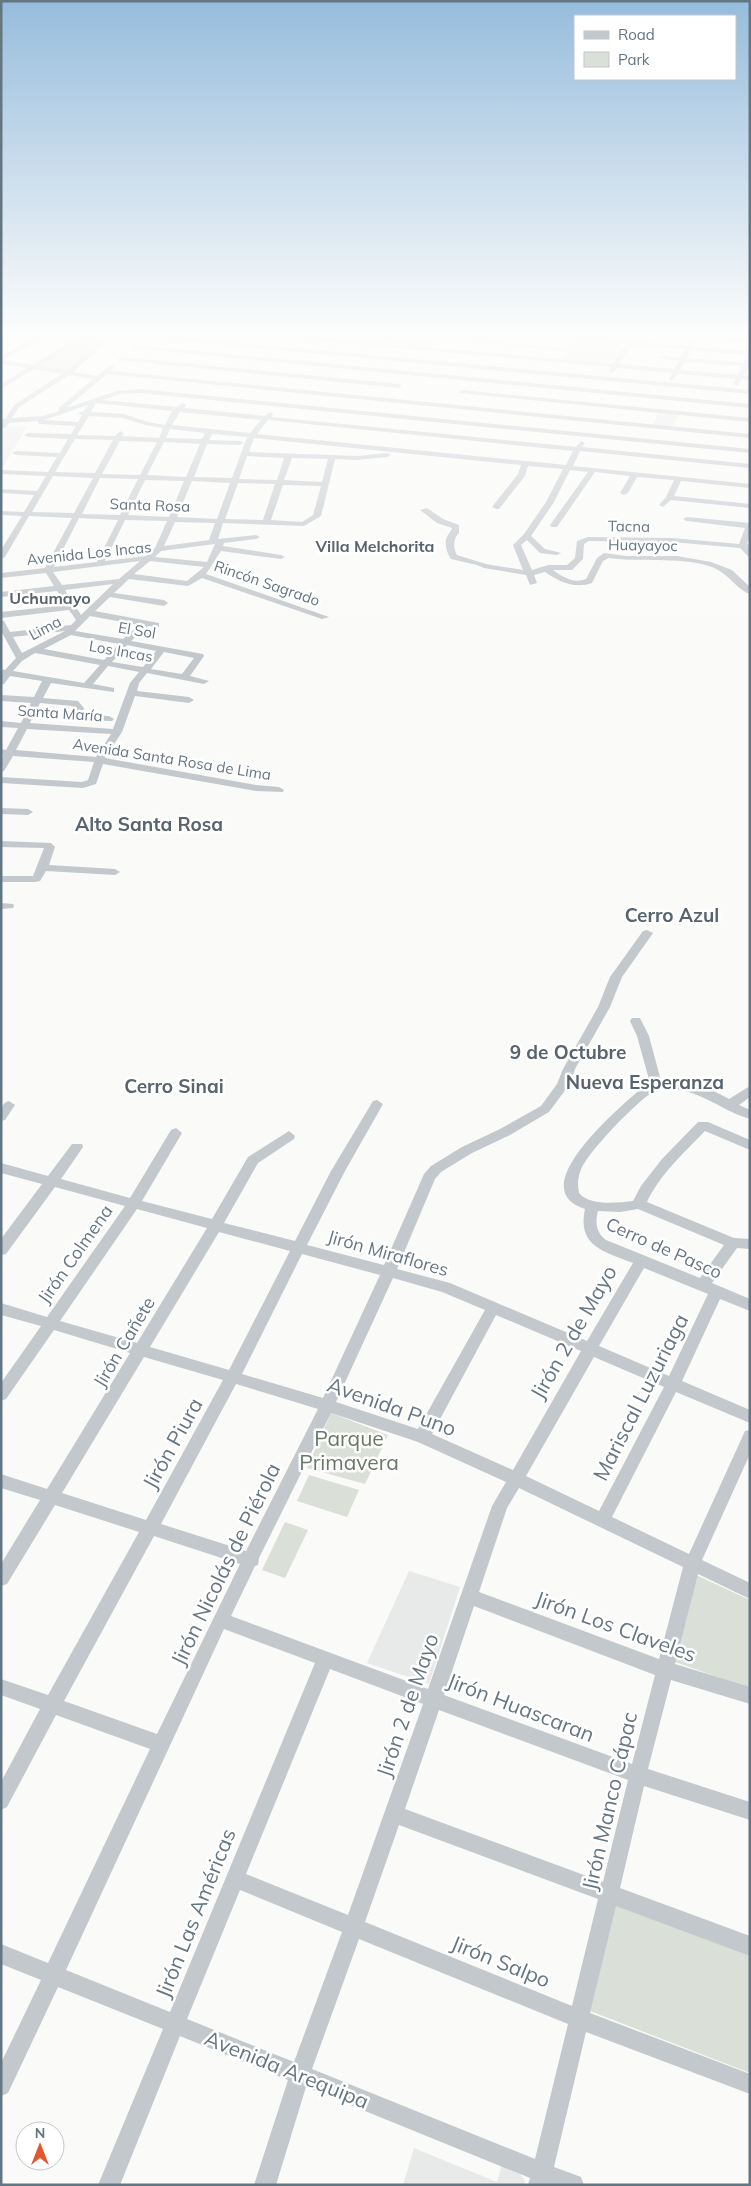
<svg xmlns="http://www.w3.org/2000/svg" width="751" height="2186" font-family="Mulish,sans-serif">
<style>
.built{fill:#e8e9e9}
.green{fill:#dadfd7}
.lines{fill:none;stroke-linecap:round;stroke-linejoin:round}
.minor{fill:#c3c8cc;fill-rule:evenodd}
.labels{text-anchor:middle;dominant-baseline:central;stroke-width:5;stroke-linejoin:round;paint-order:stroke}
.far-street-label{font-size:15px;fill:#657683;stroke:#fff}
.far-neighbourhood-label{font-size:16px;font-weight:bold;fill:#57646e;stroke:#fff}
.street-label{font-size:18px;fill:#657683;stroke:#fff}
.neighbourhood-label{font-size:19px;font-weight:bold;fill:#57646e;stroke:#fff}
.near-street-label{font-size:21px;fill:#657683;stroke:#fff}
.near-park-label{font-size:21px;fill:#687a64;stroke:#fff}
</style>
<rect width="100%" height="100%" fill="#fafaf8"/>
<g class="built">
<path d="M573,338L624,343L613,365L561,360Z"/>
<path d="M657,414L660,413L679,415L673,426L653,425Z"/>
<path d="M7,426L27,427L1,470V436Z"/>
<path d="M409,1571L460,1587L429,1684L367,1663Z"/>
<path d="M414,2148L497,2182L502,2164L518,2171L525,2181L524,2185H403Z"/>
</g>
<g class="green">
<path d="M84,337L103,342L66,372L36,367Z"/>
<path d="M367,337H438L429,347L363,341Z"/>
<path d="M331,1413L388,1435L365,1484L307,1468Z"/>
<path d="M309,1475L359,1490L347,1517L297,1501Z"/>
<path d="M285,1522L308,1530L285,1578L262,1570Z"/>
<path d="M696,1575L750,1600V1689L673,1661Z"/>
<path d="M616,1904L750,1954V2073L590,2011Z"/>
</g>
<g class="lines">
<g class="minor">
<path d="M35,337H42L3,360L32,365L77,337H84L39,366L67,371L100,342L88,337H97L108,341L73,372L97,376L111,365L114,367L111,371L750,434V438L107,374L66,408L117,391L140,389L750,449V453L140,393L120,394L103,400L176,407L183,403L186,405L184,408L265,416L270,412L273,414L272,417L576,447L581,441L585,443L582,447L750,464V468L580,451L573,466L750,484V488L681,481L674,496L750,504V508L671,500L663,507L659,505L666,497L674,480L637,477L628,493L624,495L620,493L630,476L595,472L557,527H551L550,525L588,472L570,470L554,502L531,536L545,549L561,553L557,555L540,553L527,540L521,545L532,570L548,565H567L575,558L577,541L588,537L672,538L739,544L745,528L687,521L683,519L687,517L750,523V536L747,544L750,545V558L740,548L672,542L589,541L584,544L583,559L572,570H553C563,577 573,584 586,579L597,558L604,553L626,556H677L711,562L732,570L750,587V594C735,589 729,572 709,566C676,556 642,563 609,558L603,561L592,583C574,589 560,582 545,572L534,575L537,583L530,585L526,575L484,568L477,565L451,559C447,553 443,542 448,535C449,533 451,531 452,528L437,523L420,510L427,508L443,519L459,525V533C453,539 453,547 457,555L486,564L523,570L513,545L524,534L546,502L563,469L528,466L525,476L499,509H496L492,507L518,474L521,465L254,438L249,452L357,456L387,453L391,455L387,457L357,460L335,459L321,516L304,526L223,523L218,539L256,535L260,537L256,539L224,543L223,546L281,555L285,557L281,559L221,551L206,574L329,617L322,619L202,578L188,586L129,579L114,593L164,600L168,603L164,606L110,597L95,611L159,623V627L148,626L131,641L203,654L204,656L190,676L209,681L204,684L147,673L139,683L137,691L189,697L194,700L189,703L135,696L122,732L105,758L256,785L279,787L284,790L283,792L256,791L103,764L96,784L83,788L1,783V777L82,782L88,780L94,762L13,756L4,771L1,772V759L3,755H1V749L6,750L18,728L1,727V721L21,723L31,703L1,701V695L34,697L42,681L10,676L4,684L1,685V669L5,670L16,658L1,631V620L4,621L10,632L71,625L76,620L69,610L1,618V612L66,605L57,591L1,597V592L54,586L46,573L1,578V573L45,568L72,518L29,516L5,557L1,559V550L22,516L1,515V511L24,512L34,495L1,493V489L37,491L46,476L1,474V470L48,472L57,457L16,455L12,453L16,451L60,453L68,439L28,437L24,435L28,433L71,434L76,426L40,424L38,423V421L9,423L5,428L1,429V419H5L14,405L62,374L34,369L1,389V384L27,368L1,364V356ZM69,375L93,379L59,408V411L43,416L12,418L19,407ZM96,403L172,411L165,425L148,422L124,414L91,412ZM88,405L84,411L78,413L82,415L78,422L44,420ZM180,412L261,420L250,433L172,425ZM89,416L123,418L145,425L163,428L159,438L122,436L124,433L120,431L115,436L77,435ZM268,420L573,451L566,465L257,434ZM170,429L205,433L202,439L166,438ZM212,434L247,437L232,478L194,477L207,444L240,445L244,443L240,441L209,440ZM75,439L113,440L95,473L55,472ZM120,441L157,442L140,475L102,474ZM164,442L200,444L186,477L147,475ZM247,456L284,458L277,480L239,479ZM292,458L328,459L322,482L284,480ZM53,476L93,478L74,513L32,512ZM100,478L138,479L120,515L82,514ZM145,480L184,481L169,517L128,515ZM192,481L230,483L217,519L177,517ZM238,483L275,484L263,520L225,519ZM283,485L321,486L313,515L302,522L271,520ZM79,518L118,520L97,562L54,567ZM125,520L167,521L155,548L146,556L105,561ZM175,522L215,523L209,540L164,546ZM215,544L207,562L155,557L161,551ZM140,561L119,579L62,585L53,572ZM150,561L204,567L187,581L134,574ZM113,584L81,615L65,590ZM90,616L139,625L123,639L75,631ZM65,631L22,653L13,637ZM71,635L119,644L104,660L44,649ZM127,645L156,651L143,667L112,662ZM164,652L194,658L182,674L151,669ZM35,653L100,665L84,683L13,671L22,661ZM108,666L139,672L130,683L113,729L30,723L40,703L72,706L74,708L72,717L77,720L112,721L114,719L109,716L82,715L84,708L78,701L43,698L51,683L114,692V688L93,684ZM27,729L111,734L96,757L16,750Z"/>
<path d="M157,337H176L750,390V394L160,339Z"/>
<path d="M292,337H312L613,364L625,344L561,337L627,341L629,337H635L633,341L687,346L692,337L750,339V367L744,375L750,376V380L742,379L737,386L734,384L736,379L678,374L672,381L669,379L672,373L617,368L612,373L609,371L611,367L295,339ZM697,338L747,343L746,351L693,346ZM631,345L685,349L681,357L663,356L660,358L679,361L674,369L619,364ZM691,350L746,355L744,363L687,358ZM685,362L742,366L738,375L680,370Z"/>
<path d="M438,337H456L564,349L561,351Z"/>
<path d="M133,345L750,404V408L131,348Z"/>
<path d="M120,357L399,384L402,386L399,388L118,360Z"/>
<path d="M462,390L750,418V422L460,393L459,392Z"/>
<path d="M1,808L28,809L33,812L28,815L1,814Z"/>
<path d="M1,841L51,843L55,847L49,865L115,869L120,872L115,875L46,871L40,881L36,882H1V876H33L44,848L1,847Z"/>
<path d="M1,903L13,904L14,906L13,908L1,909Z"/>
<path d="M647,930L653,933L622,977L610,1007L575,1069L569,1085L549,1112L510,1135L472,1153L441,1172L435,1179L397,1269L450,1283L587,1341L633,1263C604,1251 577,1247 585,1209C520,1189 624,1104 644,1086L650,1083L637,1036L630,1021L632,1018H640L649,1036L661,1081C685,1079 709,1087 729,1099L750,1086V1097L739,1105L750,1110V1119C722,1111 702,1091 672,1089C666,1089 658,1088 653,1092C636,1102 591,1149 582,1167C578,1176 577,1183 579,1193C590,1206 617,1203 633,1201L641,1186L662,1159L698,1122H708L750,1140V1150L705,1131C684,1153 660,1174 647,1202L734,1238L750,1239V1249L737,1248L712,1283L750,1299V1311L720,1299L682,1381L750,1410V1423L676,1392L612,1517L689,1554L745,1431L750,1430V1454L702,1560L750,1583V1599L698,1574L675,1664L750,1687V1704L671,1680L648,1769L750,1802V1820L644,1786L620,1888L750,1936V1956L616,1906L590,2013L750,2074V2094L586,2032L554,2167L581,2177L584,2185H528L530,2178L306,2087L276,2185H254L288,2080L180,2036L120,2185H98L163,2029L58,1987L8,2093L1,2096V2063L41,1980L1,1964V1944L48,1963L150,1749L56,1715L7,1807L1,1810V1782L40,1709L1,1695V1679L48,1695L139,1532L55,1505L7,1584L1,1586V1564L40,1500L1,1488V1474L47,1489L130,1353L54,1330L6,1399L1,1401V1383L41,1326L1,1315V1303L47,1317L125,1206L55,1187L6,1254L1,1255V1239L42,1184L1,1173V1163L48,1176L72,1144H82L83,1147L61,1179L130,1198L171,1130L176,1128L182,1133L142,1201L212,1219L248,1157L289,1131L295,1136L294,1139L258,1163L224,1223L295,1241L331,1171L373,1101L377,1100L383,1104L345,1171L307,1245L384,1265L424,1174L431,1166L462,1147L500,1129L541,1106L557,1084L563,1069L598,1007L610,977L643,931ZM137,1209L207,1228L137,1343L60,1321ZM638,1209L724,1245L700,1278L606,1240C596,1232 595,1223 598,1211L620,1212ZM219,1232L290,1251L229,1370L150,1347ZM302,1254L380,1275L323,1398L242,1374ZM644,1268L708,1294L669,1376L599,1346ZM393,1278L442,1292L485,1310L418,1429L336,1402ZM496,1315L581,1351L513,1470L432,1434ZM144,1357L223,1380L146,1520L62,1493ZM594,1357L664,1387L599,1511L526,1476ZM236,1384L318,1409L246,1551L161,1524ZM331,1413L418,1442L506,1482L492,1506L428,1689L231,1616L255,1566L258,1565L259,1558ZM519,1488L683,1567L659,1659L479,1592L507,1508ZM154,1536L240,1564L157,1734L64,1701ZM474,1606L655,1675L632,1764L444,1695ZM224,1629L315,1663L170,2012L66,1970ZM330,1669L423,1704L348,1915L246,1874ZM439,1710L628,1780L603,1882L405,1809ZM399,1825L598,1899L572,2006L365,1922ZM240,1890L342,1932L294,2062L187,2019ZM359,1939L568,2024L535,2159L312,2069Z"/>
<path d="M9,1101L15,1105L5,1120L1,1121C1,1113 0,1103 9,1101Z"/>
</g>
</g>
<linearGradient id="sky" x2="0" y2="1"><stop stop-color="#96bcdc"/><stop offset="0.52" stop-color="#fdfdfc"/><stop offset="1" stop-color="#fdfdfc" stop-opacity="0"/></linearGradient>
<rect width="751" height="643" fill="url(#sky)"/>
<g class="labels">
<g class="far-street-label">
<text transform="translate(150 505) rotate(2)">Santa Rosa</text>
<text transform="translate(629 526) rotate(1)">Tacna</text>
<text transform="translate(643 545) rotate(1)">Huayayoc</text>
<text transform="translate(89 553) rotate(-6)">Avenida Los Incas</text>
<text transform="translate(267 583) rotate(19)">Rincón Sagrado</text>
<text transform="translate(45 628) rotate(-28)">Lima</text>
<text transform="translate(137 630) rotate(10)">El Sol</text>
<text transform="translate(121 651) rotate(10)">Los Incas</text>
<text transform="translate(60 713) rotate(4)">Santa María</text>
<text transform="translate(172 759) rotate(9)">Avenida Santa Rosa de Lima</text>
</g>
<g class="far-neighbourhood-label">
<text x="375" y="546">Villa Melchorita</text>
<text x="50" y="598">Uchumayo</text>
</g>
<g class="street-label">
<text transform="translate(664 1248) rotate(24)">Cerro de Pasco</text>
<text transform="translate(388 1253) rotate(16)">Jirón Miraflores</text>
<text transform="translate(75 1254) rotate(-55)">Jirón Colmena</text>
<text transform="translate(124 1342) rotate(-59)">Jirón Cañete</text>
</g>
<g class="neighbourhood-label">
<text x="149" y="824">Alto Santa Rosa</text>
<text x="672" y="915">Cerro Azul</text>
<text x="568" y="1052">9 de Octubre</text>
<text x="645" y="1082">Nueva Esperanza</text>
<text x="174" y="1086">Cerro Sinai</text>
</g>
<g class="near-street-label">
<text transform="translate(573 1332) rotate(-60)">Jirón 2 de Mayo</text>
<text transform="translate(640 1397) rotate(-63)">Mariscal Luzuriaga</text>
<text transform="translate(392 1406) rotate(20)">Avenida Puno</text>
<text transform="translate(172 1443) rotate(-61)">Jirón Piura</text>
<text transform="translate(225 1564) rotate(-64)">Jirón Nicolás de Piérola</text>
<text transform="translate(616 1626) rotate(20)">Jirón Los Claveles</text>
<text transform="translate(407 1705) rotate(-71)">Jirón 2 de Mayo</text>
<text transform="translate(521 1707) rotate(21)">Jirón Huascaran</text>
<text transform="translate(609 1801) rotate(-77)">Jirón Manco Cápac</text>
<text transform="translate(195 1913) rotate(-68)">Jirón Las Américas</text>
<text transform="translate(501 1961) rotate(22)">Jirón Salpo</text>
<text transform="translate(287 2069) rotate(22)">Avenida Arequipa</text>
</g>
<g class="near-park-label">
<text x="349" y="1438">Parque<tspan x="349" dy="24">Primavera</tspan></text>
</g>
</g>
<rect width="751" height="2186" fill="none" stroke="#657683" stroke-width="5"/>
<rect x="574" y="15" width="162" height="65" fill="#ffffff" stroke="#c1c8cd"/>
<rect x="584" y="31" width="25" height="8" fill="#c3c8cc" stroke="#c1c8cd"/>
<text x="618" y="40" font-size="15" fill="#657683">Road</text>
<rect x="584" y="52" width="25" height="15" fill="#dadfd7" stroke="#c1c8cd"/>
<text x="618" y="65" font-size="15" fill="#657683">Park</text>
<g transform="translate(40 2146)"><circle r="24" fill="#ffffff" stroke="#c1c8cd"/>
<path d="M0-4L9 19L0 12L-9 19Z" fill="#e4572e"/>
<text y="-8" font-size="14" font-weight="bold" text-anchor="middle" fill="#657683">N</text>
</g>
</svg>
